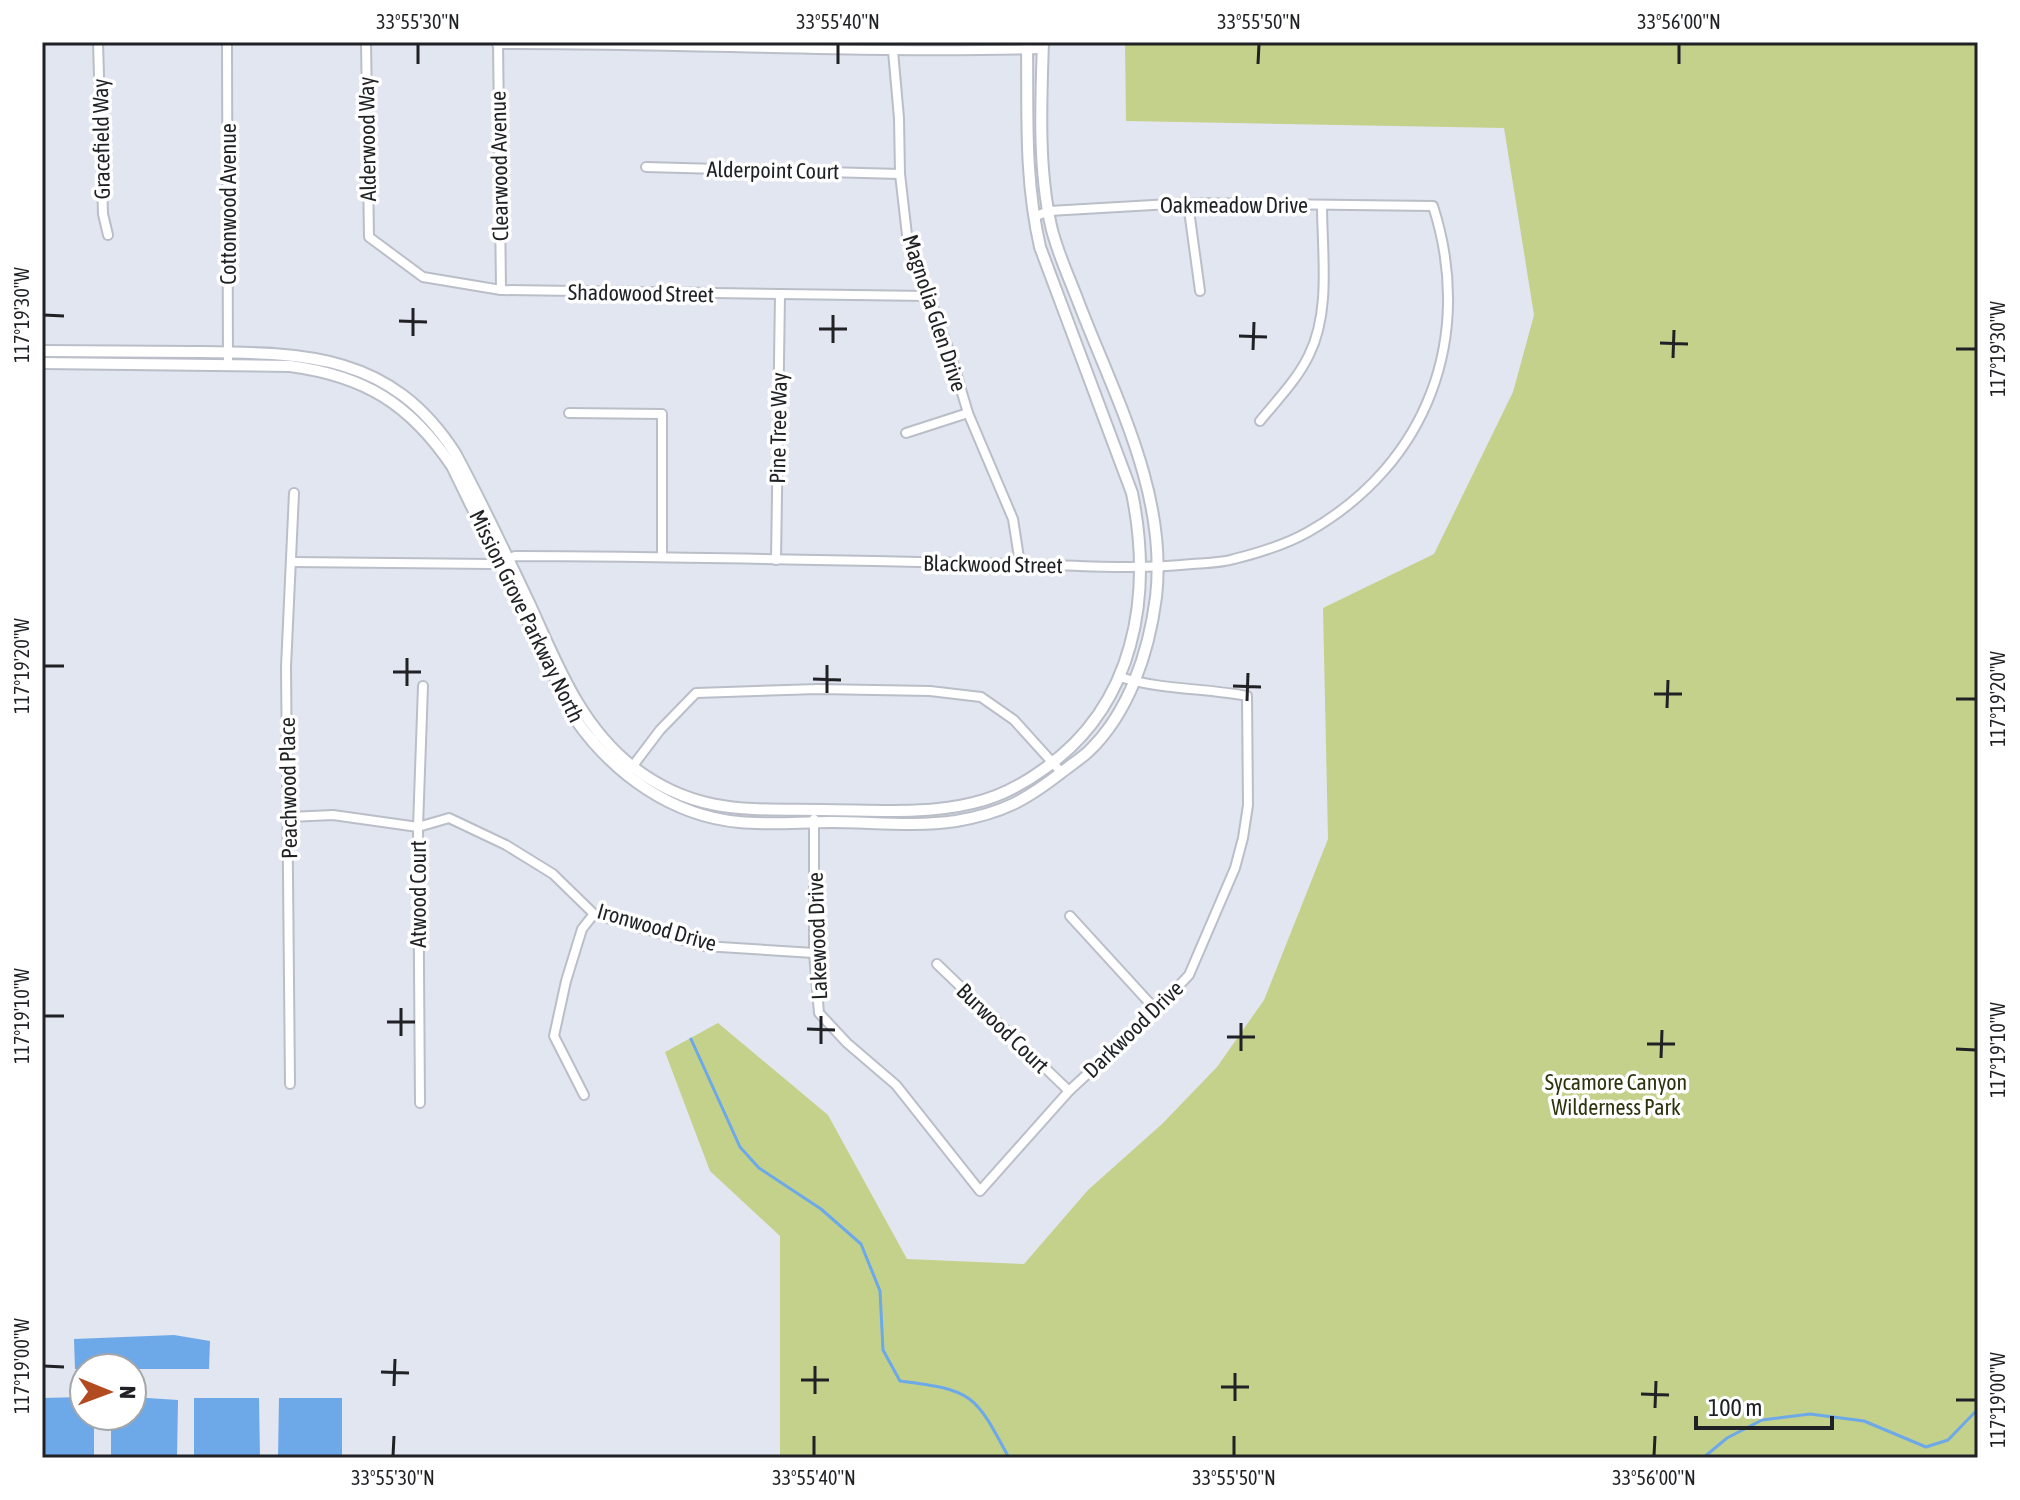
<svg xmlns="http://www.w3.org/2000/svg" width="2020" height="1500" font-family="'Asap Condensed',sans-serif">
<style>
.green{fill:#c4d18b}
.water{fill:#6da8e9}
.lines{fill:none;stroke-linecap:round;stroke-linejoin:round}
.stream{stroke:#6da8e9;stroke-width:3}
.minor-casing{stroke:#babec8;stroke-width:12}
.tertiary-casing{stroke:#babec8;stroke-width:14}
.minor{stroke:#fff;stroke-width:8}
.tertiary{stroke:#fff;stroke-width:10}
.ticks{fill:none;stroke:#1f2124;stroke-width:3}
.labels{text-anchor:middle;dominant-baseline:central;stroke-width:7;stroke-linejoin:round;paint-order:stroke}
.street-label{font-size:22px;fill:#1f2124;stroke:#fff}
.park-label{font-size:22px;fill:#2d330d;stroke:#fff}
.neatline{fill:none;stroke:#1f2124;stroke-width:3}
.ticks-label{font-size:20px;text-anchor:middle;fill:#1f2124}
</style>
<rect width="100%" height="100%" fill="#e2e6f1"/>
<path class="green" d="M1125,42H1978V1458H780V1236L710,1171L665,1052L718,1023L828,1115L907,1259L1024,1264L1088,1190L1162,1124L1217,1067L1264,1000L1328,839L1323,608L1434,554L1513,392L1534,315L1504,128L1126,121Z"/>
<g class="water">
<path d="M174,1335L210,1341L209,1369H75L74,1339Z"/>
<path d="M84,1397V1416H94V1458H42V1398Z"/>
<path d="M132,1397L178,1400L177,1458H111V1416H132Z"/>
<path d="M194,1398H259L260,1458H194Z"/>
<path d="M279,1398H342V1458H278Z"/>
</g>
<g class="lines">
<g class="stream">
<path d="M691,1039L740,1147L759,1168L821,1209L861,1244L880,1291L883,1350L900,1381C973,1390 975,1394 1009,1458"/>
<path d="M1703,1458L1727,1438L1762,1420L1810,1414L1864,1421L1926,1447L1948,1440L1978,1409"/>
</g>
<defs>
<g id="minor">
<path d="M98,42L103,214L108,235"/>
<path d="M227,42L228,366"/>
<path d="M366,42L369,237L423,277L501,290L928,296"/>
<path d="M498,42L501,290"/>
<path d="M497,44C679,43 861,54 1043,49"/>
<path d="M893,51L899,118L900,174L907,235L952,359L968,413L1013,519L1020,564"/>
<path d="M646,167L900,174"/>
<path d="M1188,203L1200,291"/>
<path d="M569,413L662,414V556"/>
<path d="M1260,421C1277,400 1297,380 1309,355C1331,311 1322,253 1322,205"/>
<path d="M906,433L968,413"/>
<path d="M776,560L780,295"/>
<path d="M292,562L492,564L515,556C682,556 850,561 1017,564C1076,565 1134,570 1192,564C1206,563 1221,563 1234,559C1258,553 1287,544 1308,532C1428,464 1475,336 1433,206L1188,203L1049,211L1036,216"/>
<path d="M629,771L660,730L696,693L818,689L930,691L981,697L1014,720L1061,772"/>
<path d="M289,817L333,815L418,827L449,818L506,845L553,874L594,914L704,946L814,953"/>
<path d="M814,819V953L819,1013L847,1043L896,1085L980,1191L1069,1091L1156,1010L1189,975L1235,868L1243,838L1248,805L1247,696C1205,688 1161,690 1120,677"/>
<path d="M1070,916L1156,1010"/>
<path d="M937,964L1069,1091"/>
<path d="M290,1084L286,667L294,493"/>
<path d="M584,1095L554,1036L566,981L582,929L594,914"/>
<path d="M420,1103L418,827L423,686"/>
</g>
<g id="tertiary">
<path d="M42,351C93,351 144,352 195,352C303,353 390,352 455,453C482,503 506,554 530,605C557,664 580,726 633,767C695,815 749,809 822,810C872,810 924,815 973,803C1000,797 1022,785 1044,769C1135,705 1153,596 1132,493L1040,247C1024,176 1028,114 1027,42"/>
<path d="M42,363L290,366C365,376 410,404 452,466L576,720C614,774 672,816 739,822C769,825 800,822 831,822C872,822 915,827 956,821C1003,813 1026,800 1062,772C1071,765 1080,759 1088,752C1129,713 1149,652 1156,597C1168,494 1114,395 1078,301C1069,277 1057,252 1051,226C1038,167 1041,102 1043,42"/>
</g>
</defs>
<use href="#minor" class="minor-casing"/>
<use href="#tertiary" class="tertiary-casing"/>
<use href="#minor" class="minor"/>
<use href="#tertiary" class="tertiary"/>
</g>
<path class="ticks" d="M418,64V44M838,64V44M1258,64L1259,44M1679,64V44M44,315L64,316M399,321L427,322M819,329H847M413,336V308M1239,336L1267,337M833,343V315M1660,343L1688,344M1956,349H1976M1253,350L1254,322M1673,358L1674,330M44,666H64M393,672H421M813,679L841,680M407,686V658M1233,686L1261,687M827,693V665M1654,694H1682M1956,699H1976M1247,701L1248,673M1667,708L1668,680M44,1016H64M387,1022H415M807,1029L835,1030M401,1036V1008M1227,1037H1255M821,1044V1016M1647,1044H1675M1956,1049L1976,1050M1241,1051V1023M1661,1058L1662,1030M44,1366L64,1367M381,1372L409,1373M801,1380H829M394,1386L395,1359M1221,1387H1249M815,1394V1366M1641,1394L1669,1395M1956,1400H1976M1235,1401V1373M1655,1408L1656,1381M393,1456L394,1436M814,1456V1436M1234,1456V1436M1654,1456L1655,1436"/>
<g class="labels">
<g class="street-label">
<text transform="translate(101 139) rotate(-91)">Gracefield Way</text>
<text transform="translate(367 139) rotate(-91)">Alderwood Way</text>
<text transform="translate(499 166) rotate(-91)">Clearwood Avenue</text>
<text transform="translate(773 170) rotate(1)">Alderpoint Court</text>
<text transform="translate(228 204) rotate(-90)">Cottonwood Avenue</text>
<text x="1234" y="205">Oakmeadow Drive</text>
<text transform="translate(641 293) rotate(1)">Shadowood Street</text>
<text transform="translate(935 313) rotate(72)">Magnolia Glen Drive</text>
<text transform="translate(778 428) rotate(-89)">Pine Tree Way</text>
<text transform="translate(993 564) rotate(1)">Blackwood Street</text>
<text transform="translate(527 616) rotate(64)">Mission Grove Parkway North</text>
<text transform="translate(288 788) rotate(-91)">Peachwood Place</text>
<text transform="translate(418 894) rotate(-90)">Atwood Court</text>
<text transform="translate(657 927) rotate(16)">Ironwood Drive</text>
<text transform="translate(817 936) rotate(-92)">Lakewood Drive</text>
<text transform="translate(1003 1028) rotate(44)">Burwood Court</text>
<text transform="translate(1133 1029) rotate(-44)">Darkwood Drive</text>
</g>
<g class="park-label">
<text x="1616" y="1082">Sycamore Canyon<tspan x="1616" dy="25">Wilderness Park</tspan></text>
</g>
</g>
<rect width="2020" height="1500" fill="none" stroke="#ffffff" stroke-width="88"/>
<g transform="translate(108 1392) rotate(91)"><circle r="38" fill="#ffffff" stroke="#a5a6a7" stroke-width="2"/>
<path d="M0-6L14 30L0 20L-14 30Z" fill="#b24c20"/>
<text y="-12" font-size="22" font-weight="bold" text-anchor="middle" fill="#1f2124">N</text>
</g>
<path d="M1696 1416v12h136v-12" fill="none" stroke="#1f2124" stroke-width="4"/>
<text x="1708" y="1416" font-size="24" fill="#1f2124" stroke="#ffffff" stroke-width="6" paint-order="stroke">100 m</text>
<rect x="44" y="44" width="1932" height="1412" class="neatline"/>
<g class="ticks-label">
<text x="418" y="29">33°55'30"N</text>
<text x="838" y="29">33°55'40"N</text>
<text x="1259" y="29">33°55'50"N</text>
<text x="1679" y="29">33°56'00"N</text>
<text transform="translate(22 315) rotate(-90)" y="7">117°19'30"W</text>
<text transform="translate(1998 349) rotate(-90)" y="7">117°19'30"W</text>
<text transform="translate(22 666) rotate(-90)" y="7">117°19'20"W</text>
<text transform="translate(1998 699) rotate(-90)" y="7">117°19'20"W</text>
<text transform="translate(22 1016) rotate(-90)" y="7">117°19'10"W</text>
<text transform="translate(1998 1050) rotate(-90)" y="7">117°19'10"W</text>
<text transform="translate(22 1366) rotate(-90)" y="7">117°19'00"W</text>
<text transform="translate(1998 1400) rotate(-90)" y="7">117°19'00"W</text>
<text x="393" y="1485">33°55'30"N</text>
<text x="814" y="1485">33°55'40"N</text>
<text x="1234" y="1485">33°55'50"N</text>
<text x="1654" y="1485">33°56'00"N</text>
</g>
</svg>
